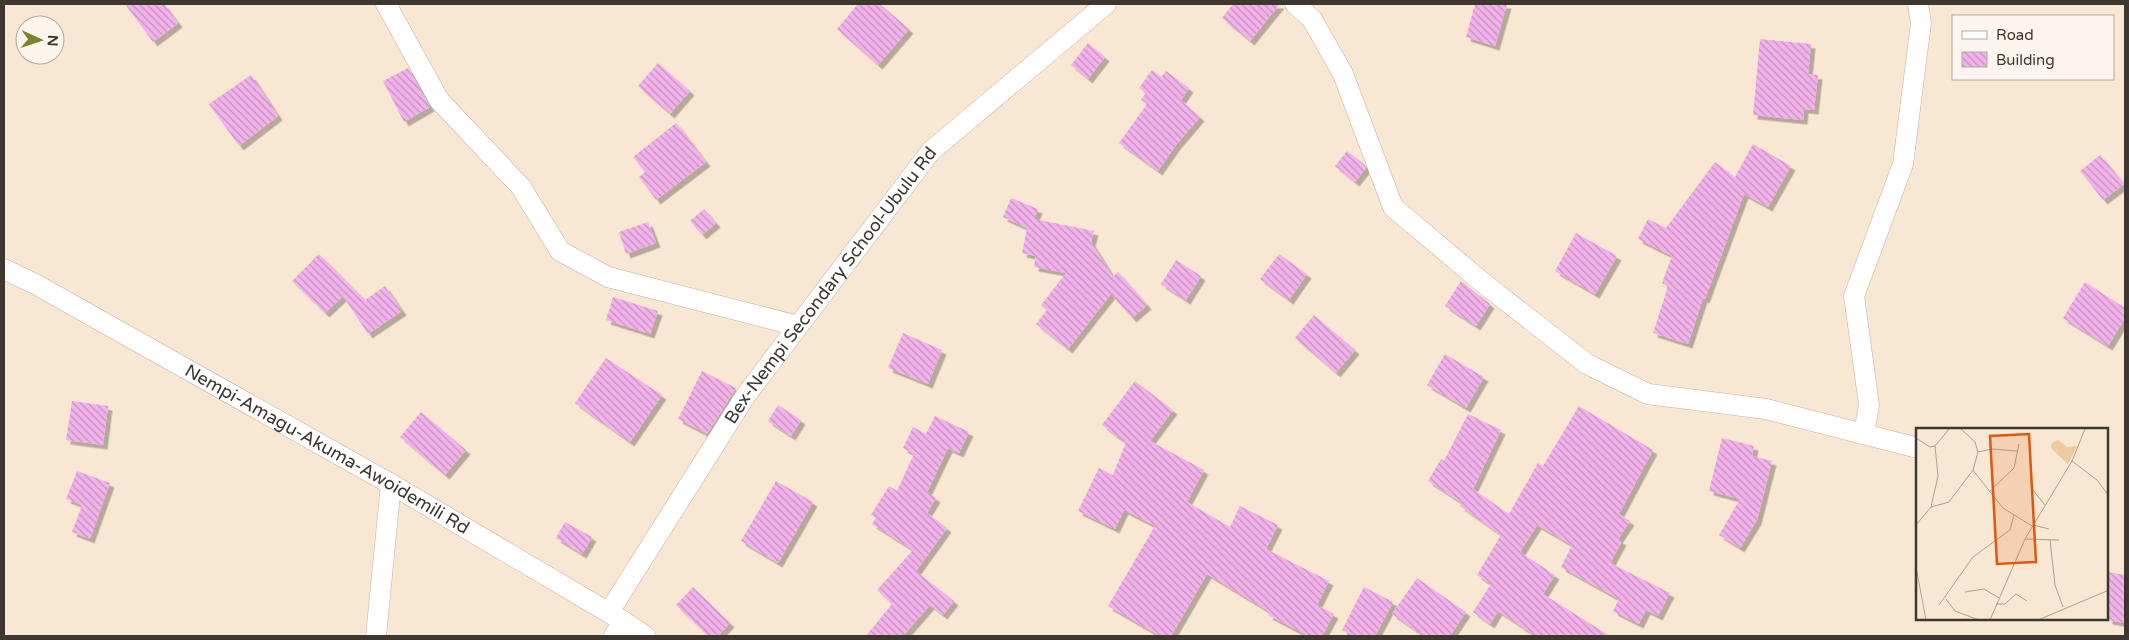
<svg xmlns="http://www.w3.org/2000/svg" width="2129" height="640" font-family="'Varela Round',sans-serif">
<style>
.building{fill:url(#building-back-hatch);filter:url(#shadow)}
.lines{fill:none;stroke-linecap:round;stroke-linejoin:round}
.minor-casing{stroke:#c2b29f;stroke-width:21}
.minor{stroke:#fff;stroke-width:20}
.labels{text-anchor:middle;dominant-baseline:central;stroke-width:4;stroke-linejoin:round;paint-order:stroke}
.street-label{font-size:18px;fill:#3e372f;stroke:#fdf6ee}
.inset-road{fill:none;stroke:#aea191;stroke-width:1}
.view{fill:#e0570e;fill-opacity:0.15;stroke:#e0570e;stroke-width:2.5}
.inset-edge{fill:none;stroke:#3e372f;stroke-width:2.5}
</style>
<defs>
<pattern id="building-back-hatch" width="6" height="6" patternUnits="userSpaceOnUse" patternTransform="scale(1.25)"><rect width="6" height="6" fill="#f3b2eb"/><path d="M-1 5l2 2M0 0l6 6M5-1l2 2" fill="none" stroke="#c692bf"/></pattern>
<filter id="shadow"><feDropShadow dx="4.5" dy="4.5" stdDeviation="0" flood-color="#0004"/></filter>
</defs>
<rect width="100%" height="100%" fill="#f8e7d3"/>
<g class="building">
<path d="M125,4H164L178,23L153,42Z"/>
<path d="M858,4H880L909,29L878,65L837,29Z"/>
<path d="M1233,4H1280L1250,41L1222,18Z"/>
<path d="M1475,4H1507L1495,46L1466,37Z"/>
<path d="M1760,39L1811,44L1808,74L1818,75L1814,110L1804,109L1803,120L1753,115Z"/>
<path d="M1088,43L1105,57L1088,79L1071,65Z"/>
<path d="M658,63L690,91L670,114L638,86Z"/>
<path d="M408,68L430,107L404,122L383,81Z"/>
<path d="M1152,70L1161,77L1166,71L1189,88L1181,100L1200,117L1176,145L1158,171L1119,143L1147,104L1141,100L1146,93L1139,88Z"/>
<path d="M251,75L278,116L239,146L209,104Z"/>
<path d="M676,123L706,162L656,200L639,177L645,172L633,157Z"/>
<path d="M1753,144L1791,166L1768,207L1744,194L1705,299L1703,298L1688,344L1653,333L1668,286L1662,283L1672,256L1638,239L1648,219L1666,228L1715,162L1735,177Z"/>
<path d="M1347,151L1364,164L1366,168L1355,182L1335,166Z"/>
<path d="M2100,155L2124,184L2103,200L2080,171Z"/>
<path d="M1011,198L1038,209L1034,219L1094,231L1091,242L1113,277L1118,272L1147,305L1132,318L1111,294L1068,349L1036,324L1047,310L1041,305L1066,273L1034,267L1036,256L1022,253L1027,228L1003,217Z"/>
<path d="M704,209L716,223L702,235L690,221Z"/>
<path d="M648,222L656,243L626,254L619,232Z"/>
<path d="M1576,233L1617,256L1595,294L1555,271Z"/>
<path d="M319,254L365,300L385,286L402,311L368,334L343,296L325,313L292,281Z"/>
<path d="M1279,254L1307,274L1289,300L1260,279Z"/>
<path d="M1176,260L1201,276L1186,300L1161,284Z"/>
<path d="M1461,281L1490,304L1476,326L1445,306Z"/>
<path d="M2085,282L2125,308V318L2108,346L2063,318Z"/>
<path d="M613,297L658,311L650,334L606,320Z"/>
<path d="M1314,315L1355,350L1336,373L1295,338Z"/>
<path d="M903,333L942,350L928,384L888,368Z"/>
<path d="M1445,354L1484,377L1466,408L1427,385Z"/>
<path d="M606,358L662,395L630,442L575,403Z"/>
<path d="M702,371L736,388L707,434L678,419Z"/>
<path d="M1135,381L1173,410L1150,441L1204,470L1187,502L1230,527L1240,506L1278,525L1266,549L1329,581L1317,605L1334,614L1322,636H1308L1268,615L1270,612L1207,574L1171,636H1160L1108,606L1155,526L1124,510L1115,529L1078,511L1099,468L1113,475L1126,442L1115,435L1116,434L1115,435L1102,425Z"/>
<path d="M72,401L108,406L103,445L66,440Z"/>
<path d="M778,405L801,420L791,436L768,421Z"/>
<path d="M1579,406L1653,450L1619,514L1630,521L1618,539L1622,541L1610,563L1670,593L1658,616L1646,610L1639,624L1613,611L1619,599L1561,567L1572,545L1537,525L1520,552L1555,575L1543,594L1610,636H1536L1498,611L1490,624L1473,612L1491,584L1477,575L1501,535L1460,506L1462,503L1428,481L1441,459L1444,461L1468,414L1501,430L1473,489L1509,514L1538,463L1543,466Z"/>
<path d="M421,412L466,450L445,475L400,437Z"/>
<path d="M935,416L969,432L959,453L948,448L927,492L936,498L927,513L947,528L916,571L954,601L943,615L930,605L903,636H866L892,604L877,590L913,550L872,524L876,518L871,515L889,486L897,491L914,454L903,448L913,427L926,434Z"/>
<path d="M1722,438L1754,446L1752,456L1772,461L1757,520L1740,548L1719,535L1740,499L1709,491Z"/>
<path d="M77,471L110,483L90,539L72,532L82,505L66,499Z"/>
<path d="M776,481L813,502L778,563L741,541Z"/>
<path d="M565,522L592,537L582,554L556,538Z"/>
<path d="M2108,572L2125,575V623L2108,620Z"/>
<path d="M1417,578L1466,612L1450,636H1424L1392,614Z"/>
<path d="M693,587L730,623L718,636H708L676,605Z"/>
<path d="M1364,587L1393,602L1375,636H1354L1342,630Z"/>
</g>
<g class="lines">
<defs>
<g id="minor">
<path d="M386,4L439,100L521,187L560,251L608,277L798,326"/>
<path d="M1295,4L1312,19L1343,74L1393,207L1482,282L1587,364L1648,394L1766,409L1918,448"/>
<path id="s1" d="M4,269L37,285L391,484L623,621L645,636"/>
<path d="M1864,433L1869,405L1854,296L1903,164L1921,23L1918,4"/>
<path id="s2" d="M609,612L746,395L931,151L1106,4"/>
<path d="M376,636L391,484"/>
<path d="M614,636L623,621"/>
</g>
</defs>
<use href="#minor" class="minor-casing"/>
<use href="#minor" class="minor"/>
</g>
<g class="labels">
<g class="street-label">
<text stroke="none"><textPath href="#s2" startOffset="395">Bex-Nempi Secondary School-Ubulu Rd</textPath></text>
<text stroke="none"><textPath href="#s1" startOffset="370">Nempi-Amagu-Akuma-Awoidemili Rd</textPath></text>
</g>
</g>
<g transform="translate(1916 428)">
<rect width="192" height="192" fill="#f8e7d3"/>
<path d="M142,12L151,19L161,18L152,36L135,20L136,15Z" fill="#eeca9c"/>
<path class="inset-road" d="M45,1L59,14L62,24L57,42L63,50L87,80L116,98M0,10L14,19L19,18L33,1M62,24L76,21L101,23M156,33L181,52L193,68M116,61L129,77M73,64L98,40L103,16M15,79L33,74L57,42M0,97L15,79L22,48L19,18M117,97L133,101M109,111L143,112M134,112L139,157L147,179M0,139L10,192M49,164L68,161L83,170M30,171L39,183L63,192M80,176H89L100,166L111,173M23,177L57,129L94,102L98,87M74,192L109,111L156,33L169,1M122,192L193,162"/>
<path class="view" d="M113,6L120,134L81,136L74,8Z"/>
<rect width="192" height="192" class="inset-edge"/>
</g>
<rect width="2129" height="640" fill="none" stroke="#3e372f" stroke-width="10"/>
<rect x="1952" y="15" width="162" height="65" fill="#fdf6ee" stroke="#b1aaa2"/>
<rect x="1962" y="31" width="25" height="8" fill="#ffffff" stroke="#b1aaa2"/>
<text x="1996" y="40" font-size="15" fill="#3e372f">Road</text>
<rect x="1962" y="52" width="25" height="15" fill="url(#building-back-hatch)" stroke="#b1aaa2"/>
<text x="1996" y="65" font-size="15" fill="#3e372f">Building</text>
<g transform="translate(40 40) rotate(93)"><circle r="24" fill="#fdf6ee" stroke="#b1aaa2"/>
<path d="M0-4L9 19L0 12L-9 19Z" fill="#80812b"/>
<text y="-8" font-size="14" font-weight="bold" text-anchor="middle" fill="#3e372f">N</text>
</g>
</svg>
